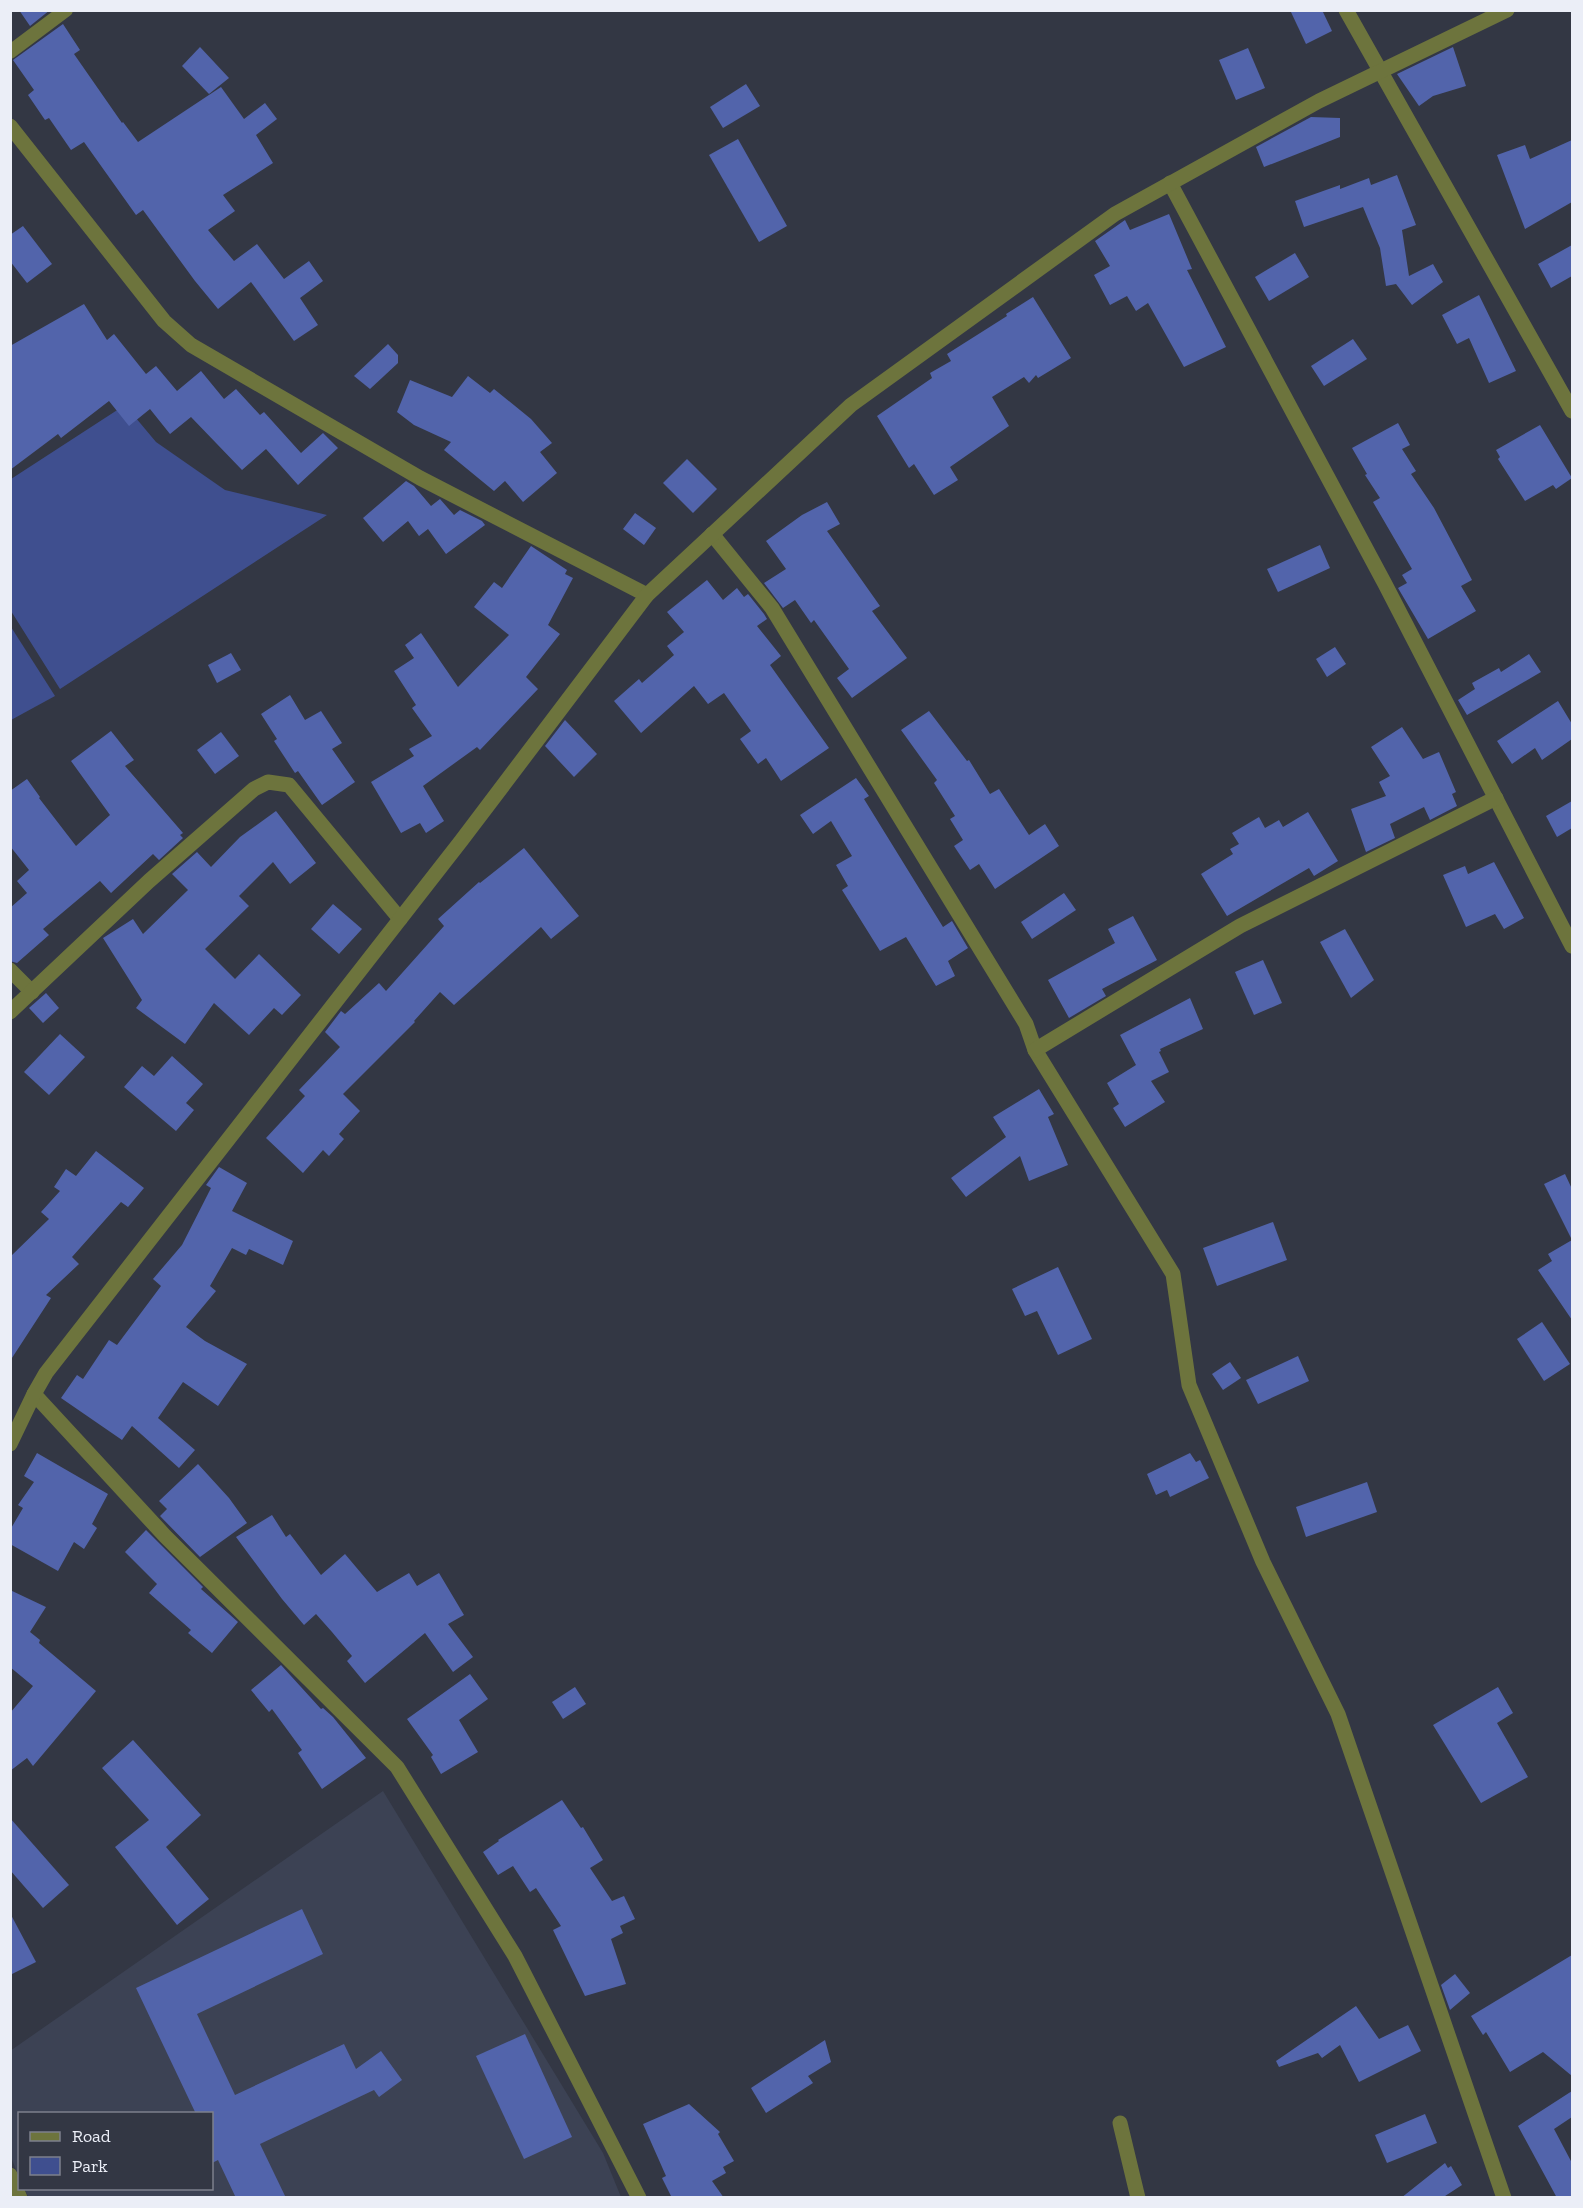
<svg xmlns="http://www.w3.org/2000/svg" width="1583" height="2208" font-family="'Zilla Slab',serif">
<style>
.built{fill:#3c4254}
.green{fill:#3f4f8f}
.building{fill:#5264ab}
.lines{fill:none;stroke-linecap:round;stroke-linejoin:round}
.service{stroke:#6d743d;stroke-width:14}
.minor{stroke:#6d743d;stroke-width:15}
</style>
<rect width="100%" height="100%" fill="#333744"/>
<path class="built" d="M383,1791L603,2153L621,2197H28L25,2189L212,2188V2114H20L19,2177L11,2157L10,2051Z"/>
<g class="green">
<path d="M125,405L156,442L225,490L327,515L60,689L11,611V479Z"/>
<path d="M11,627L55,696L11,720H10Z"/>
</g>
<g class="building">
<path d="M19,10H50L30,26Z"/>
<path d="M1290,10H1322L1332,31L1306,44Z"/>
<path d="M63,24L80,50L74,54L122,123L123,122L138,142L221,87L244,119L265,103L277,119L256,135L273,163L223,195L235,211L208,230L234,261L257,244L284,279L309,261L323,281L300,298L318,325L294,341L251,282L218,309L195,281L143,210L136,215L84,142L71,150L49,118L45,120L28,95L34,90L13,60Z"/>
<path d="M200,47L229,78L209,94L182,66Z"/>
<path d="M1453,47L1466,86L1433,96L1419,106L1397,74Z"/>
<path d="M1248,48L1265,88L1236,100L1219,60Z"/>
<path d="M746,84L760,106L723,128L710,107Z"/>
<path d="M1311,117L1340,118V137L1264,167L1256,147Z"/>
<path d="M738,139L787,226L759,242L709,155Z"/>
<path d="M1572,140V202L1525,229L1497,155L1525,145L1530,159Z"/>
<path d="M1397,175L1416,225L1402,230L1409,276L1433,264L1443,282L1412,305L1396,284L1386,286L1380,248L1363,207L1304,227L1295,201L1340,185V189L1369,178L1371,185Z"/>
<path d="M1169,214L1192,269L1187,270L1226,347L1184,367L1148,303L1136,311L1127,296L1110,305L1094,275L1110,266L1095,241L1125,220L1130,230Z"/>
<path d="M23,226L52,264L27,283L10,261V235Z"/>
<path d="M1572,245V276L1551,288L1538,264Z"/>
<path d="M1295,253L1309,277L1269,301L1255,277Z"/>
<path d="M1479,295L1516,371L1489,383L1469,338L1457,344L1442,315Z"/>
<path d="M1033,297L1071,358L1038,378L1036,375L1029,383L1024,377L992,397L1009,426L950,467L958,480L934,495L914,464L909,468L877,416L932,378L930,373L951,361L947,354L1007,316L1006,314Z"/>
<path d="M84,304L107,340L114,334L146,374L156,366L177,391L201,371L224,399L236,389L260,415L264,412L301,453L323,433L338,448L298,485L266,449L242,470L191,417L170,434L150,409L129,426L109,401L61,438L58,434L10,470V346Z"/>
<path d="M1353,339L1367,359L1324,386L1311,366Z"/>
<path d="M388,344L398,355V363L370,389L354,376Z"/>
<path d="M468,376L490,393L494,389L531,419L552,443L540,452L557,473L523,502L505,481L494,491L444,450L451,442L414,425L397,412L410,380L452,397Z"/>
<path d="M1398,423L1410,445L1402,449L1416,471L1411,474L1434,508L1472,580L1461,586L1476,611L1428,639L1398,588L1407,583L1402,575L1412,569L1373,502L1380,498L1365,475L1367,474L1352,448Z"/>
<path d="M1540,425L1572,478L1556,489L1553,485L1525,501L1498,459L1500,457L1496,450Z"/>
<path d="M687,459L717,489L693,513L663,483Z"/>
<path d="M406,481L414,486L431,506L440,499L454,515L460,510L482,521L485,525L446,554L428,529L419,536L408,521L383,542L363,518Z"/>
<path d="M827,502L840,524L827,531L880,606L872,611L907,658L852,698L837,678L849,669L814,620L811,623L795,600L783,608L764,583L786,569L766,541L802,515Z"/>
<path d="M635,513L656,528L644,545L623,529Z"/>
<path d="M1320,545L1330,568L1278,592L1267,569Z"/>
<path d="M531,546L567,570L565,574L573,578L548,625L560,634L526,677L538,689L480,750L477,747L423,786L444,821L426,833L420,823L401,833L371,782L414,756L409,749L432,736L412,708L416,705L394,671L414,658L405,645L421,633L458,687L509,635L474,607L494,582L502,588Z"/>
<path d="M707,580L723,600L737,588L744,597L748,594L764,614L767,619L757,626L781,656L770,665L829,748L781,781L766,758L758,764L740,739L751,731L724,693L708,704L694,686L641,733L614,701L639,679L642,683L674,655L667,646L684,632L667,612Z"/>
<path d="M1335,647L1346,664L1327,677L1316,659Z"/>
<path d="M231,653L241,670L217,683L208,665Z"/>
<path d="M1529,654L1541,672L1467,715L1458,700L1475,689L1472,683L1499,668L1501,672Z"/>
<path d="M290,695L305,720L321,711L342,743L332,749L355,782L322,805L298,771L295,773L274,741L277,739L261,714Z"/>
<path d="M1558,701L1572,724V739L1542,760L1535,748L1512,764L1497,741Z"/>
<path d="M929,711L967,761L969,760L990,794L999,789L1029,835L1045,824L1059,846L995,889L979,864L970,870L954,846L963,840L950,819L955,816L934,783L937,780L901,730Z"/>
<path d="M565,720L597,754L574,777L545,746Z"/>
<path d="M1402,727L1423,759L1439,752L1456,792L1452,794L1457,806L1430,820L1424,807L1390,824L1395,838L1366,852L1351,809L1386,796L1379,782L1390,776L1371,747Z"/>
<path d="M111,731L134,760L125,766L183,833L180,835L183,838L159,860L153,854L111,893L100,881L43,929L49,935L17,963L10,961V908L27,893L17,881L29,870L10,846V791L27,779L40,797L39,798L76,846L110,815L71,761Z"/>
<path d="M221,732L239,756L215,774L197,750Z"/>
<path d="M856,778L869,796L864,799L943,927L952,921L968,948L948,961L955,976L936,986L906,937L880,951L842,890L848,886L836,865L852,856L831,821L813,834L800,815Z"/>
<path d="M1572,801V828L1557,837L1546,816Z"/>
<path d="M276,811L316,863L290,884L273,862L239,896L249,906L205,949L235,979L259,954L301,995L282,1015L274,1008L249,1035L214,1003L185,1044L136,1008L142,1000L103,938L133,919L143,934L188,890L172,874L197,852L211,867L240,837Z"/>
<path d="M1308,812L1338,861L1314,876L1309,868L1227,916L1201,874L1233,854L1230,849L1239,844L1232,833L1259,817L1265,828L1279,820L1283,827Z"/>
<path d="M524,848L579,916L551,939L541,927L454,1005L440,992L414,1021L415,1022L343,1094L360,1111L339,1134L344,1139L329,1156L323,1150L303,1173L266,1138L305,1096L299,1090L340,1047L325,1032L341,1011L345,1014L379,983L386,991L444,926L438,919L479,882L480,883Z"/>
<path d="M1494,862L1524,918L1504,929L1495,914L1466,927L1443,875L1465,866L1468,874Z"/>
<path d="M1064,893L1076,910L1032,939L1021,922Z"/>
<path d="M333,904L362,929L339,954L311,929Z"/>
<path d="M1133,916L1157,960L1102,989L1106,996L1069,1018L1048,980L1115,943L1108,929Z"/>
<path d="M1345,929L1374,980L1351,998L1320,942Z"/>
<path d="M1263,960L1282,1003L1254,1015L1235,972Z"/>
<path d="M46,993L59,1008L43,1023L29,1008Z"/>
<path d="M1190,998L1203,1029L1160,1049L1161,1051L1159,1052L1169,1072L1151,1081L1165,1102L1125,1127L1113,1108L1119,1104L1107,1083L1136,1065L1120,1035Z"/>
<path d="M60,1034L85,1057L49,1095L24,1072Z"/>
<path d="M172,1056L203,1084L186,1103L194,1110L176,1131L124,1087L142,1066L154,1076Z"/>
<path d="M1039,1089L1054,1114L1048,1117L1068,1165L1029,1181L1020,1156L966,1197L951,1178L1006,1137L993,1117Z"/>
<path d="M96,1151L144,1188L128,1207L121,1202L72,1257L79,1264L46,1295L51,1298L10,1361V1257L49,1219L41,1212L60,1191L54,1187L66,1169L76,1176Z"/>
<path d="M219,1167L247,1183L232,1211L293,1241L283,1265L249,1249L246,1255L232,1248L210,1286L216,1291L186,1327L205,1341L247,1364L218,1406L183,1382L158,1418L195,1450L179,1468L132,1426L122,1440L61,1398L77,1375L83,1379L109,1340L117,1345L161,1286L153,1279L182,1245L211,1188L206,1185Z"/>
<path d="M1565,1174L1572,1189V1320L1538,1270L1552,1261L1548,1254L1572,1240L1544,1184Z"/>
<path d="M1273,1222L1287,1260L1217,1286L1203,1248Z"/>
<path d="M1058,1267L1092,1339L1058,1355L1037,1311L1025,1316L1012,1289Z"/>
<path d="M1542,1322L1570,1364L1544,1381L1517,1339Z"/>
<path d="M1298,1356L1309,1381L1258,1404L1246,1380Z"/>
<path d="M1230,1362L1241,1378L1223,1390L1212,1374Z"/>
<path d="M37,1453L108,1494L92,1524L97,1528L84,1549L74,1542L58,1571L10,1544V1530L23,1508L18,1505L34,1482L24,1476Z"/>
<path d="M1190,1453L1196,1462L1200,1460L1209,1478L1170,1497L1167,1490L1156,1495L1147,1474Z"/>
<path d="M198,1464L229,1498L247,1523L200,1557L160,1516L167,1509L159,1501Z"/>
<path d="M1367,1482L1377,1512L1306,1537L1296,1507Z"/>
<path d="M272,1515L286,1537L290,1534L321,1575L345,1554L377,1592L409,1573L417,1586L439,1573L464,1615L448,1624L473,1657L453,1672L425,1633L365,1683L347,1661L352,1656L332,1632L316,1614L304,1625L282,1599L236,1537Z"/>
<path d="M146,1530L203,1587L201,1589L238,1622L212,1653L188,1633L191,1630L149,1593L157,1584L125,1552Z"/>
<path d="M10,1590L46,1607L30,1632L40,1640L39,1643L96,1691L33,1766L27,1758L10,1771V1713L33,1686L10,1667Z"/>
<path d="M281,1665L321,1709L323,1708L333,1717L366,1758L322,1789L298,1753L302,1750L272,1709L269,1712L251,1690Z"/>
<path d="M470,1674L488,1699L459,1720L478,1752L441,1774L431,1757L433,1755L407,1719Z"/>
<path d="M575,1687L586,1704L563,1719L552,1702Z"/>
<path d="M1498,1687L1513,1713L1497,1723L1528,1777L1481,1803L1433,1725Z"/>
<path d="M133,1740L201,1815L166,1847L209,1899L177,1925L115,1847L149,1820L102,1768Z"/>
<path d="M562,1800L581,1828L583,1827L603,1860L590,1868L612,1901L624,1896L635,1919L620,1926L623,1933L611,1939L626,1984L585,1996L553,1930L561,1926L536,1888L530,1892L513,1866L498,1875L483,1852L499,1841L498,1840Z"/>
<path d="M10,1818L69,1885L43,1908L10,1870Z"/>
<path d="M302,1909L323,1954L197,2014L235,2095L344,2044L356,2069L381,2051L402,2080L379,2097L374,2090L260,2144L286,2198H236L218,2160L212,2163V2114H196L136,1988Z"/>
<path d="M10,1913L36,1962L10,1975Z"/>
<path d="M1572,1955V2076L1543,2052L1510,2072L1486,2032L1483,2035L1471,2016Z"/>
<path d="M1455,1974L1470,1993L1450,2010L1441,1985Z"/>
<path d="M1356,2006L1379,2039L1408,2025L1421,2051L1359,2082L1340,2045L1322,2058L1318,2053L1279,2067L1276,2061Z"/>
<path d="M525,2034L572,2137L524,2159L476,2056Z"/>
<path d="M825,2040L831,2062L808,2076L813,2083L766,2113L751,2088Z"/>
<path d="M1572,2091V2117L1554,2129L1572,2163V2198H1557L1518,2126Z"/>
<path d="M689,2104L720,2132L718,2134L734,2161L723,2167L726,2173L712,2181L724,2198H672L662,2178L666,2176L643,2124Z"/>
<path d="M1425,2114L1437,2143L1387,2163L1375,2135Z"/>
<path d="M1445,2163L1448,2168L1451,2166L1462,2185L1442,2198H1401Z"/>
</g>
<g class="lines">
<path class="service" d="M10,52L66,10"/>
<g class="minor">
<path d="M1346,10L1572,411"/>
<path d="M10,126L164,321L191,345L420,478L647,595"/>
<path d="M1170,183L1385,584L1572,946"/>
<path d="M712,534L772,608L1026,1024L1035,1050L1173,1274L1189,1385L1263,1562L1338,1714L1504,2198"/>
<path d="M10,970L32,992"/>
<path d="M10,1012L149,881L254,789L268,782L289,785L400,919"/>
<path d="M1035,1050L1240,926L1496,798"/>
<path d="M34,1394L165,1536L397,1767L515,1956L639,2198"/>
<path d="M10,1444L34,1394L46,1373L461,841L647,595L851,405L1115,214L1319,101L1507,10"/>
<path d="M1120,2123L1138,2198"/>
<path d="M10,2175L20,2198"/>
</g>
</g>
<rect width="1583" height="2208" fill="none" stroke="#ebeef7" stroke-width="24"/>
<rect x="18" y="2112" width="195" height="78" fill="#333744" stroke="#7d808c" stroke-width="1.5"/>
<rect x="30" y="2132" width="30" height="9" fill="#6d743d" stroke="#7d808c" stroke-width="1.5"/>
<text x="72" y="2142" font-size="18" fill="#ebeef7">Road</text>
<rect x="30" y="2157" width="30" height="18" fill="#3f4f8f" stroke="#7d808c" stroke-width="1.5"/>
<text x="72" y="2172" font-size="18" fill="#ebeef7">Park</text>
</svg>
